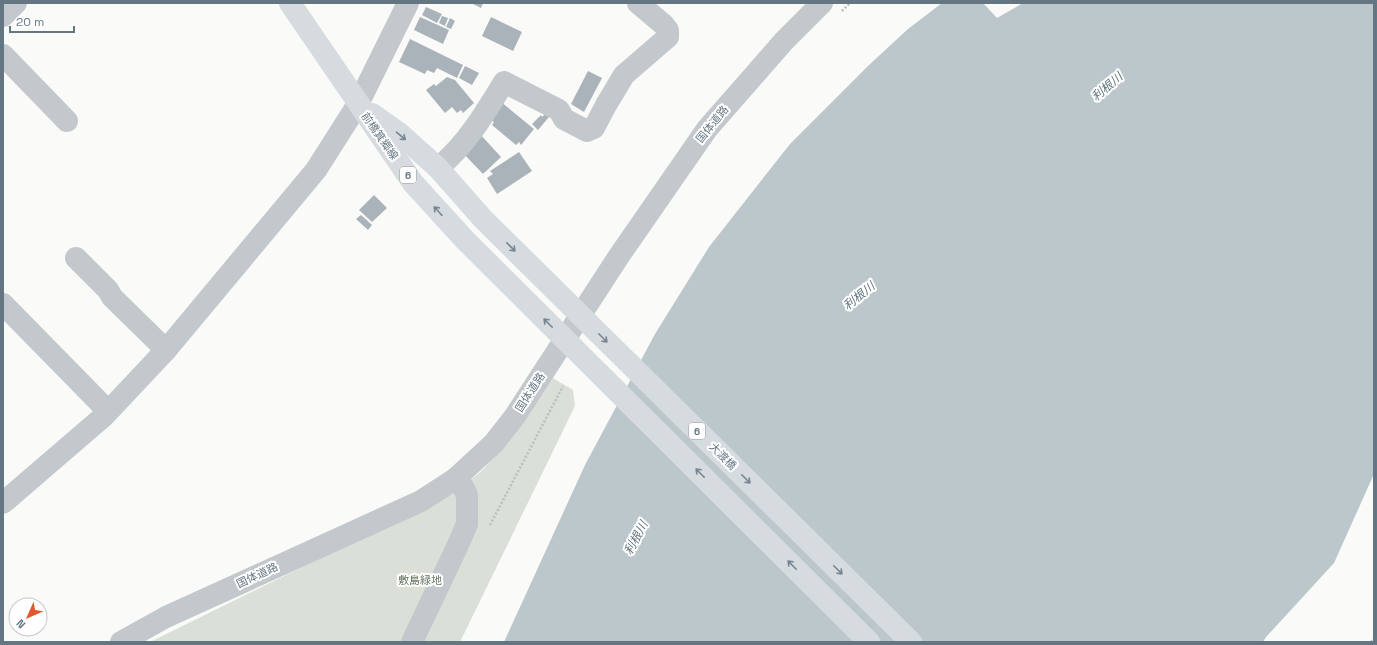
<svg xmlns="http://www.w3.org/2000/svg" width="1377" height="645" font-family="'Space Grotesk','Noto Sans JP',sans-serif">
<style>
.green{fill:#dadfd7}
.water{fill:#bbc7cb}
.building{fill:#aab3b9}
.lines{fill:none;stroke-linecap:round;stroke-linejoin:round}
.path{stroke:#bbbfc2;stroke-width:2.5;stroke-dasharray:2 2;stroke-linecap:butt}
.minor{stroke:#c3c8cc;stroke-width:22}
.major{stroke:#d6dbdf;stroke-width:22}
.oneway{stroke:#768591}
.labels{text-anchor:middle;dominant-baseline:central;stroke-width:4;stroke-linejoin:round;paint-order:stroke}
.shield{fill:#fff;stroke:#939fa8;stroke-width:1}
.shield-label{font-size:10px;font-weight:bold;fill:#657683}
.street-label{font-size:11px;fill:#657683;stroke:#fff}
.park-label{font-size:11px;fill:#687a64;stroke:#fff}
.water-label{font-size:12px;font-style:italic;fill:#60757c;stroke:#fff}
</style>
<rect width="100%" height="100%" fill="#fafaf8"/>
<path class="green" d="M553,378L573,390L575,406L460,642H150L455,492C466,483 479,475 488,464C512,438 529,406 553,378Z"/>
<path class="water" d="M942,3H983L997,18L1023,3H1374V474L1334,563L1266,637L1263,642H504L585,465L655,334L709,247L790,144L868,66L908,29Z"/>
<g class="building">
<path d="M471,3H483L481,8Z"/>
<path d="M426,7L442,14L437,23L422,15Z"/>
<path d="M442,16L448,18L445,26L439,23Z"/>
<path d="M420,17L449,30L443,44L414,30Z"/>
<path d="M491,17L522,32L513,51L482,36Z"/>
<path d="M450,18L455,21L451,29L446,27Z"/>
<path d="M410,39L463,65L457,78L437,68L434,73L427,70L425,74L399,62Z"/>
<path d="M465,66L479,73L472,85L459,78Z"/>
<path d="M588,71L602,78L584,112L571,104Z"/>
<path d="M447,77L455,80L474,103L463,113L461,110L457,113L452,107L445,113L426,90L434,84L436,86Z"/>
<path d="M501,102L534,129L521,145L519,142L516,145L492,125L494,122L488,117Z"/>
<path d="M545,114L549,117L538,130L532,124L541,115L542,117Z"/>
<path d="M480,134L501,157L483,174L462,152Z"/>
<path d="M519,152L532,171L497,194L487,178L493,174L490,171Z"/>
<path d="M374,195L387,208L372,222L359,210Z"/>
<path d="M361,215L372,225L368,230L356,219Z"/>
</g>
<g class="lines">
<g class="path">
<path d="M842,11L850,3"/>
<path d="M490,525L563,386"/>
<path d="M1371,642L1374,638"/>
</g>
<g class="minor">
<path d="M3,16L16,3"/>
<path d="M3,55L67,121"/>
<path d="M438,168C467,144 485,113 504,82L559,110L564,119L587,131L594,128L606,105L624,75L668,37V30L664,25L638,3"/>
<path d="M76,258L108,290L112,297L166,350"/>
<path d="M3,304L108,411"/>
<path d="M3,503L104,416L166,350L316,170L358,104L408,3"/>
<path d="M121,642L166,617L421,501L455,479L494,443L515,416L619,256L707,129L784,41L822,3"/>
<path d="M412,642L457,547L467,524V495L463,487L455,479"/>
</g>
<g class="major">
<path d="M290,3L413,183L465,240L869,642"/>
<path d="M372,114L399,133L438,168L483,219L911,642"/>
</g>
</g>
<defs><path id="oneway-shaft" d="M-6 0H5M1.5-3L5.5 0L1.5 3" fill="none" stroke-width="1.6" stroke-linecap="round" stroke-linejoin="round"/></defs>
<g class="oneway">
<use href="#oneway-shaft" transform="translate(401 136) rotate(40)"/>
<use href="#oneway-shaft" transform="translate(438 211) rotate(-132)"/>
<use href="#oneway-shaft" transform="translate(511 247) rotate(45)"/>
<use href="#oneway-shaft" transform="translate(548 323) rotate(-135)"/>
<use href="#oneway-shaft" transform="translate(603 338) rotate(45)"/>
<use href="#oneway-shaft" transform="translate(700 473) rotate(-135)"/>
<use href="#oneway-shaft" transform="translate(746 479) rotate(45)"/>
<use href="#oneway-shaft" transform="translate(792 565) rotate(-135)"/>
<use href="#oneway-shaft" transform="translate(838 570) rotate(45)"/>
</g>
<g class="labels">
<g class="shield">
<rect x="400" y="167" width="16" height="16" rx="3"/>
<rect x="689" y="423" width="16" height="16" rx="3"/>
</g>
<g class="shield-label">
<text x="408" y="175">6</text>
<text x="697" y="431">6</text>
</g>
<g class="street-label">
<text transform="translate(712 124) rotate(-51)">国体道路</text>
<text transform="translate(380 136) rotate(55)">前橋箕郷線</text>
<text transform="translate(530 392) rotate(-57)">国体道路</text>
<text transform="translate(723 456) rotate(45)">大渡橋</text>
<text transform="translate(257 575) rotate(-25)">国体道路</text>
</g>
<g class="park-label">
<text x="420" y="580">敷島緑地</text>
</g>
<g class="water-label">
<text transform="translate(1107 87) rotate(-41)">利根川</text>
<text transform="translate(859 296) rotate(-39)">利根川</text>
<text transform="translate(636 538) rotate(-62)">利根川</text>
</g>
</g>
<rect width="1377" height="645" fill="none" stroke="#657683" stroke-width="8"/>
<g transform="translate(28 617) rotate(225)"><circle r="19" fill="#ffffff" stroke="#c1c8cd"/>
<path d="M0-3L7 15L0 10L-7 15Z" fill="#e4572e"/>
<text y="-6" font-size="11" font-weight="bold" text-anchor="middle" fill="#657683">N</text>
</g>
<path d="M10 26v6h64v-6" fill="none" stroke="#657683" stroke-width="2"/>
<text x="16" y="26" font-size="12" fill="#657683" stroke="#ffffff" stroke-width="3" paint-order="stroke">20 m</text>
</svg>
